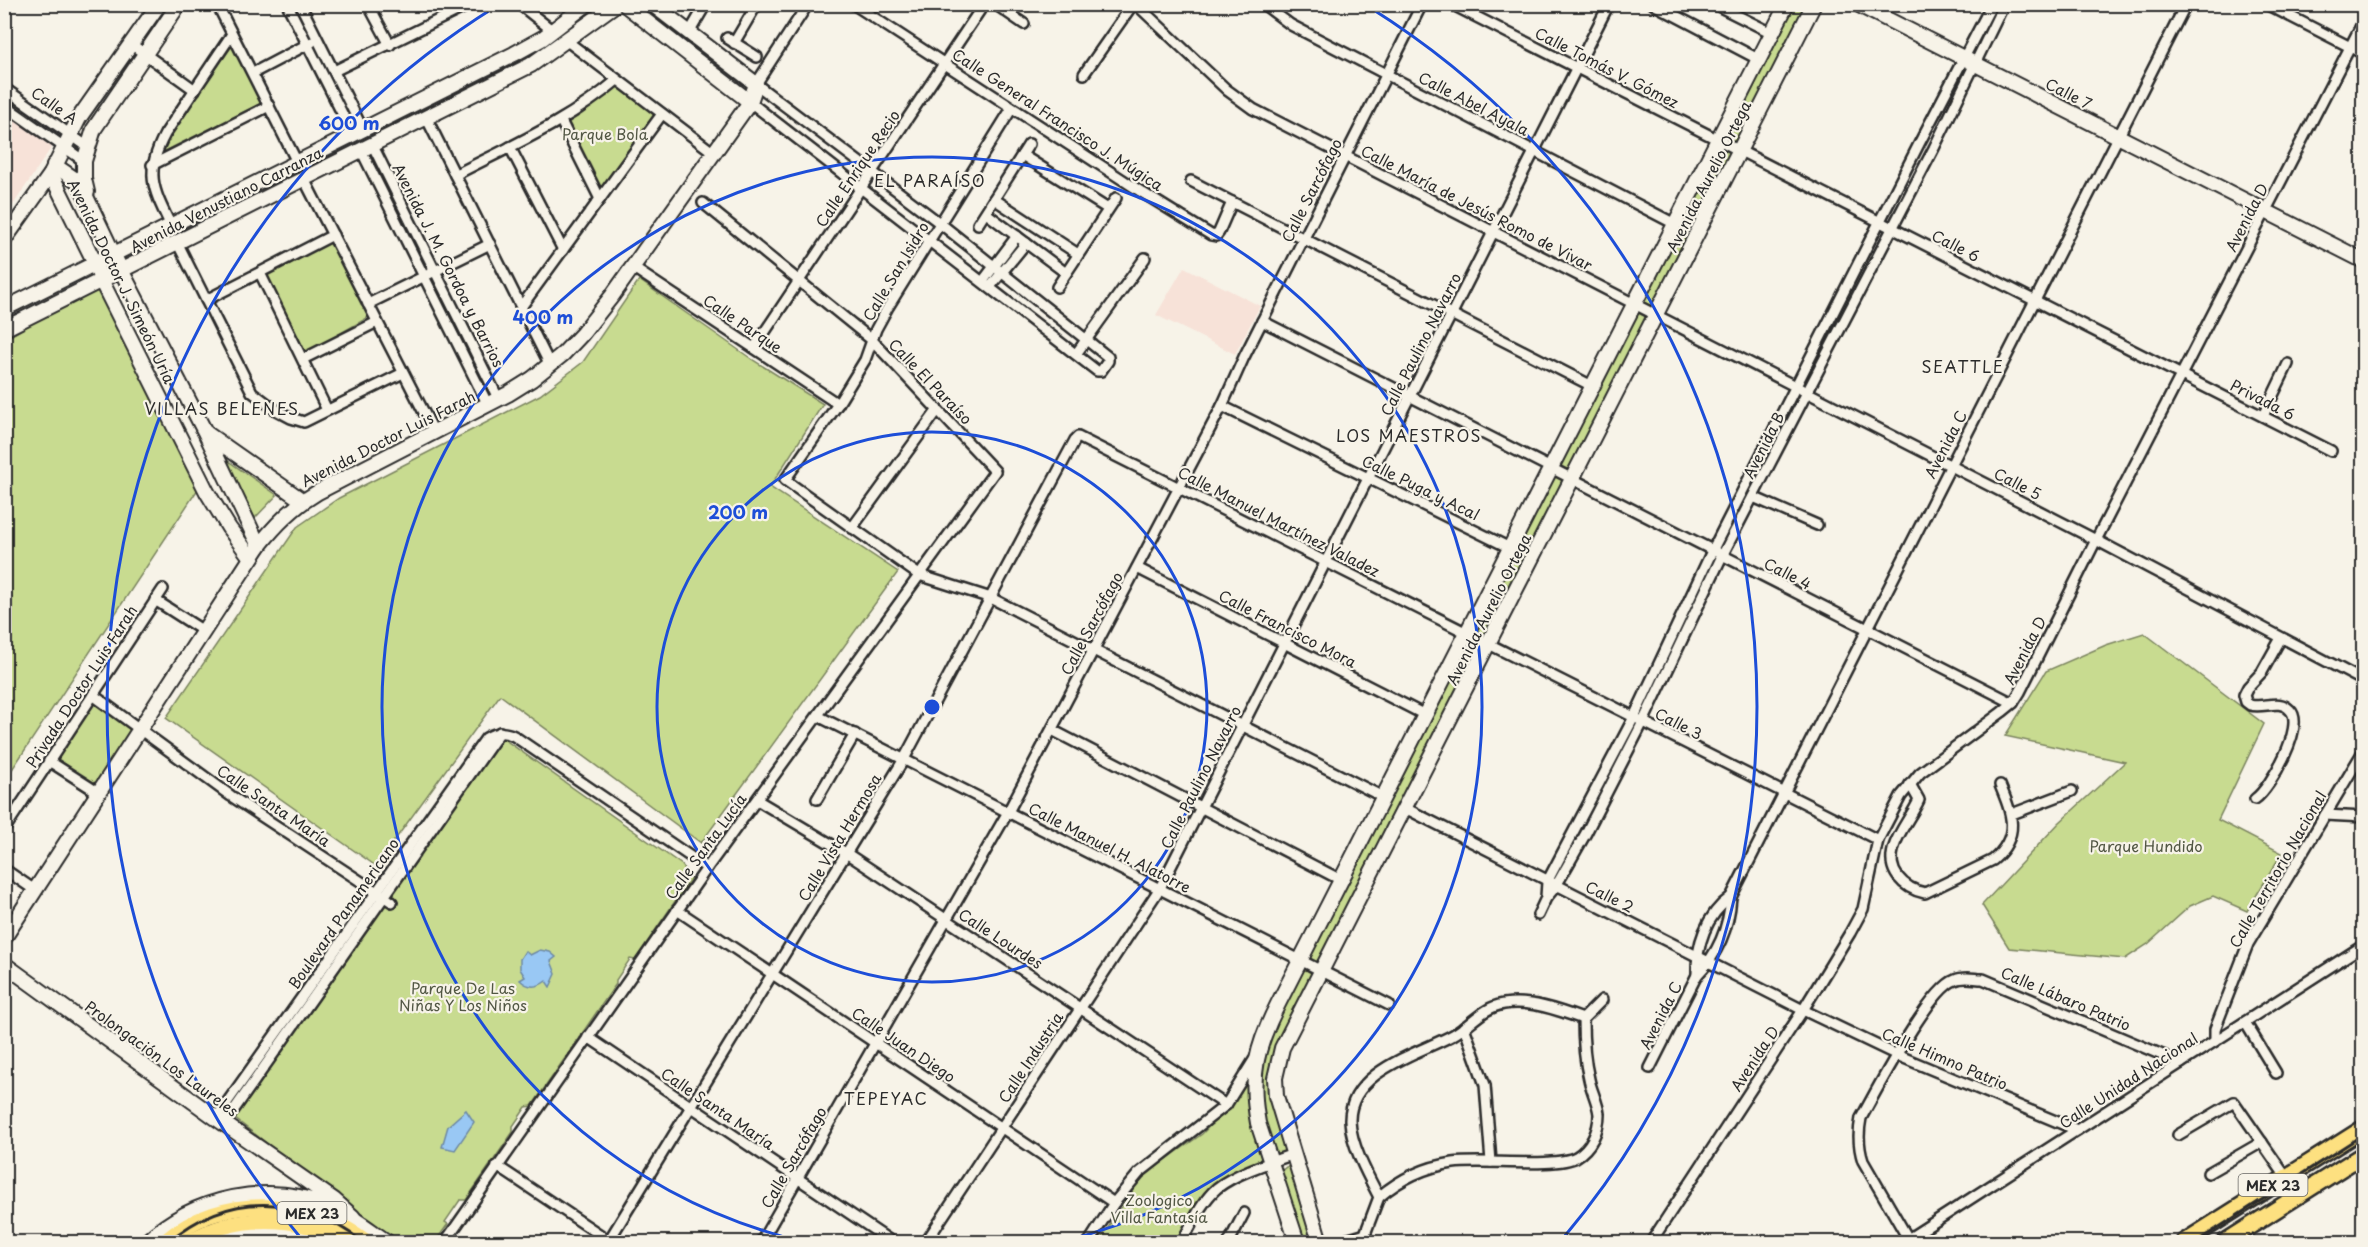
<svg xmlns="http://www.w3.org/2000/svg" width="2368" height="1247" font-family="'Playpen Sans',sans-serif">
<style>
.built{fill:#f7e2d8}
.green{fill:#c8db90;stroke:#7a835e;stroke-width:1.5}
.water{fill:#99c8f4;stroke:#6d89a4;stroke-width:1.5}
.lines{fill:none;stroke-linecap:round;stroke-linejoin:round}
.street-casing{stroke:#2b2b2b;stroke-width:14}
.secondary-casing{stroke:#2b2b2b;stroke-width:18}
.primary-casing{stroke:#2b2b2b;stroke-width:20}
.street{stroke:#f7f3e8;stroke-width:9}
.secondary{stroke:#f7f3e8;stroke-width:14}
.primary{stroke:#fde080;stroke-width:15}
.rail{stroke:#2b2b2b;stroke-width:3}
.ring{fill:none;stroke:#1d4ed8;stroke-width:3}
.labels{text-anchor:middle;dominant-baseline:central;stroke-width:4.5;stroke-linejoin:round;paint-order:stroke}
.shield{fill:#f7f3e8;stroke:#686764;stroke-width:1.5}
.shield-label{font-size:14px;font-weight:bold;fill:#2b2b2b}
.street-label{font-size:15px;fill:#2b2b2b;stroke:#f7f3e8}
.park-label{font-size:15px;fill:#525744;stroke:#f7f3e8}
.neighbourhood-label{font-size:16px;letter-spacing:1.5px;fill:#2b2b2b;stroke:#f7f3e8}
.centre{fill:#1d4ed8;stroke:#f7f3e8;stroke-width:3}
.ring-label{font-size:18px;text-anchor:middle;font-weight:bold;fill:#1d4ed8;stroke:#f7f3e8;stroke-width:4.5;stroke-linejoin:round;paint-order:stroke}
</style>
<rect width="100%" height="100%" fill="#f7f3e8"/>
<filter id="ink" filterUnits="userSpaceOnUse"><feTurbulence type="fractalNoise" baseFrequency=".0167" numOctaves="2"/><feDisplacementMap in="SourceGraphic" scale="12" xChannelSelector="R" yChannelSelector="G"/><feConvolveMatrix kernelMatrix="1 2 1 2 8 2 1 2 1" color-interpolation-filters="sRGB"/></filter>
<g filter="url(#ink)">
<g class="built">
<path d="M5,97L59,136L5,217Z"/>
<path d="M1184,267L1260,306L1235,354L1156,315Z"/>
</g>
<g class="green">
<path d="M1794,5H1813L1741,146L1725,139Z"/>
<path d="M232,46L262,103L163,152L169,136Z"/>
<path d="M618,84L655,114L601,190L566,124L582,114Z"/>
<path d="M1722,150L1732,151L1571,473L1560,467L1559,461L1719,152Z"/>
<path d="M330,241L369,317L306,353L266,275Z"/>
<path d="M639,280L753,360L823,404L770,487L898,572L701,843L500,695L376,866L166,718L297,527L339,498L540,395L583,362Z"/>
<path d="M99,284L200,486L5,780V339Z"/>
<path d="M221,456L277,495L255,518Z"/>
<path d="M1552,476L1565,479L1489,641L1480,638L1475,631Z"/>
<path d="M2144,633L2264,724L2218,820L2282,853L2247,911L2213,896L2190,906L2148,944L2125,959L2009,948L1982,905L2059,823L2125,762L2005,736L2046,671L2106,645Z"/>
<path d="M1471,642L1479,644L1485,649L1321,966L1312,961L1308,954Z"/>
<path d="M95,700L137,727L98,787L57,760Z"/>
<path d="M497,739L505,740L682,865L691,878L635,960L630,959L616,980V984L532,1106L526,1107L513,1126V1132L466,1200H460L445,1222L448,1224L435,1242H395L234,1118Z"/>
<path d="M1303,968L1318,978L1274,1079L1292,1152L1275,1158L1262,1119L1260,1053Z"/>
<path d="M1250,1075L1265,1159L1223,1181L1195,1210L1177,1242H1099L1140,1178L1202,1134L1234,1100Z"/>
<path d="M1294,1166L1318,1242H1300L1279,1173L1286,1167Z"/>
</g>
<g class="water">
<path d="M540,950L550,952L556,957L551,961L556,974L550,987L546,981C537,988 528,988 520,980L525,977L520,969V959L525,951L530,955Z"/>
<path d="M466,1110L474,1122L455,1150L442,1147L448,1126Z"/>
</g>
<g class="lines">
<defs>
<g id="street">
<path d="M217,4L297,162"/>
<path d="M287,4L353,135"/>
<path d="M300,4L363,130"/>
<path d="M368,4L390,45"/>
<path d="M519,4L553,31"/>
<path d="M853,4L1143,193L1211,235L1216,236L1219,232L1232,202"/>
<path d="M995,4L1024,24"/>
<path d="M1136,4L1227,90L1253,109L2096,540L2364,681"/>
<path d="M1263,4L1291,25L1675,224"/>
<path d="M1451,4L2331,451"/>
<path d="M1653,4L1758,59"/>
<path d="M1714,4L1772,33"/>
<path d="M2266,4L2364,54"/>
<path d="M689,33L706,4"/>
<path d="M727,38L757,57"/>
<path d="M567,41L714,153"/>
<path d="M734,43L757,4"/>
<path d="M131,44L195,90"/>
<path d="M334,71L471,4"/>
<path d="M253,73L312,42"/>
<path d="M1084,74L1133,4"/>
<path d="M4,88L88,147"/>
<path d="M750,102L1097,371H1101L1108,361V357L941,224L756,84L808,4"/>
<path d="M4,105L84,161"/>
<path d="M1012,108L888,307L876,329L865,360L838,404L785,480L919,575L991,598L1383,797"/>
<path d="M426,117L550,365"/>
<path d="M561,121L600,199"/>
<path d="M372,144L499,400"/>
<path d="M510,147L563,250"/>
<path d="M361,150L488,405"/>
<path d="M1022,155L1108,209"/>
<path d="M152,165L269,106"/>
<path d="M455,175C511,146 569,121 617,80"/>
<path d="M304,179L434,432"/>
<path d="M1191,181L1592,386"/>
<path d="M994,199L1078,254"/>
<path d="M986,213L1066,273"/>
<path d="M978,224L1029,144"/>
<path d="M171,226C153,189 144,173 165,134L232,34"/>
<path d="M177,242L252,392L276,410L291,418L304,422L403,373"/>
<path d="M632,267L838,404"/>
<path d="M260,273L327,410"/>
<path d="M983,281L1017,236"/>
<path d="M990,287L1026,243"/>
<path d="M1057,287L1116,198"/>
<path d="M206,300L333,235"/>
<path d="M368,304L490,244"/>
<path d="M521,307L662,114"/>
<path d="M1262,321L2013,703"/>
<path d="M754,348L984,4"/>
<path d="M1076,354L1145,258"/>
<path d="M303,359L377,322"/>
<path d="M1222,406L1510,548"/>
<path d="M2263,416L2288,364"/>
<path d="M1753,497L1817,525"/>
<path d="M852,528L937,411"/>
<path d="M1137,568L1425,715"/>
<path d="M155,600L205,632"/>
<path d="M93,695L231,796L392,902"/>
<path d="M818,716L1389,1005"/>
<path d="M1052,730L1341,880"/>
<path d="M49,761L99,793"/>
<path d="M1910,784L1919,800C1909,823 1879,852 1898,877C1905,886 1914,891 1925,893L1993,860C2021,836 2012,814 2000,785"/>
<path d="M817,799L855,734"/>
<path d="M2255,799C2270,789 2306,725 2290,710C2279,698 2264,709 2250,705L2246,702L2244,695L2248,687L2262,672L2281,638"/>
<path d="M757,800L846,853L1226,1105"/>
<path d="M1405,808L1803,1010L1897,1055L2077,1130"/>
<path d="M2012,814L2072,791"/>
<path d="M2325,815L2364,817"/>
<path d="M4,830L163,589"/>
<path d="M4,869L36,891"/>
<path d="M1546,897L1547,882L1634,717L1712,551L1920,142L1992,4"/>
<path d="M677,910L1114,1203"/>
<path d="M1538,915L1546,898L1556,886L1586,833L1643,722L1722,556L1934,148L2004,4"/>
<path d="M1697,975C1696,945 1706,915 1731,897"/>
<path d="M2245,1022L2276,1073"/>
<path d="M1464,1027L1485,1085L1491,1162"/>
<path d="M588,1037L892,1242"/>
<path d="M2215,1041V1029L2248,944L2364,750"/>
<path d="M1650,1068L1697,975C1718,954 1729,927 1731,897L2186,4"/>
<path d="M216,1118L486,738C496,732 504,731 514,736L707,868"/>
<path d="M224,1124L500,732"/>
<path d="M2178,1135L2234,1102L2286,1177"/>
<path d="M497,1166L611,1242"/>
<path d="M2208,1173L2262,1142"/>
<path d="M1379,1197C1400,1179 1425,1167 1453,1163C1481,1159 1556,1168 1576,1157C1591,1148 1599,1131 1599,1114C1598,1103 1591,1090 1589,1079C1584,1059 1583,1039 1583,1019L1602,1000"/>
<path d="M1908,1239L2364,945"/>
<path d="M445,1242L707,868L995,471L872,340L703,203"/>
<path d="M608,1242L904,759L1075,440L1078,437L1878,840"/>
<path d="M761,1242L1008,812L1222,406L1244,357L1422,4"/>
<path d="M926,1242L1160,888L1609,4"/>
<path d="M1089,1242L1114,1203L1139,1173L1226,1105L1254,1060"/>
<path d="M1182,1242C1192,1224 1201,1202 1217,1188C1236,1173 1271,1162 1294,1154"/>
<path d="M1229,1242L1244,1213"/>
<path d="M1339,1242L1366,1234"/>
<path d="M1362,1242L1379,1197C1368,1176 1351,1145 1350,1121C1349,1071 1420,1053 1453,1035C1471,1025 1483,1007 1504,1004C1530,1000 1558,1010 1583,1019"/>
<path d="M1651,1242L1803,1010L1850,933L1863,909L1878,840L1901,796L1920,773L2002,712L2013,703L2020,692L2096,540L2364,20"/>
<path d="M1910,1242L1863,1161C1858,1146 1858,1133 1861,1118C1877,1090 1929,989 1955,980C1964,976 1974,979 1983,979L2181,1063"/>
</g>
<g id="secondary">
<path d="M624,4L750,102"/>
<path d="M1857,4L2364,261"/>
<path d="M54,165L79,182L121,270L205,432L259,546"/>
<path d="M51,174L94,261L101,280L207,492L229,528L251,558"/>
<path d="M87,192L84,179V161L94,129L179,4"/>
<path d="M4,240L51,174L79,118L159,4"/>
<path d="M4,309L514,54L543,38L587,4"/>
<path d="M4,329L531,65L616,4"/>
<path d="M206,433L303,501"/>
<path d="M4,938L259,546C276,524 294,506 318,492L508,394L532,379L563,354L582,334L612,296L750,102L756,84L652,4"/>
<path d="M4,964L216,1118L334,1200L353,1217"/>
<path d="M146,1242C194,1197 268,1181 329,1206C351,1215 368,1229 387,1242"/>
<path d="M216,1242C251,1230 290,1224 325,1242"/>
<path d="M1297,1242L1258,1123C1249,1074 1257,1045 1279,1002L1787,4"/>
<path d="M1320,1242L1276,1096L1275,1078L1282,1048L1814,4"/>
</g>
<g id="primary">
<path d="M164,1242C223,1192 308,1198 367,1242"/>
<path d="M188,1242C236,1214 296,1213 344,1242"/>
<path d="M2184,1242L2364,1128"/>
<path d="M2225,1242L2364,1154"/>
</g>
</defs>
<use href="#street" class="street-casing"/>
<use href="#secondary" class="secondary-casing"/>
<use href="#primary" class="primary-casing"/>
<use href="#street" class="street"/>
<use href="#secondary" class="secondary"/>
<use href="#primary" class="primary"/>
<g class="rail">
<path d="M168,1242C229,1190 300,1194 363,1242"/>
<path d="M2196,1242L2364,1134"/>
</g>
</g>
</g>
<g class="ring">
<circle cx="932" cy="707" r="275"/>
<path d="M804 1242A550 550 0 1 1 1060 1242"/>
<path d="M300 1237A825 825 0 0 1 495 7M1369 7A825 825 0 0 1 1564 1237"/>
</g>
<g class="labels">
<g class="shield">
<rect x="2238.5" y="1174" width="69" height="22" rx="4.5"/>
<rect x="277.5" y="1202" width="69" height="22" rx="4.5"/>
</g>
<g class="shield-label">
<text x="2273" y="1185">MEX 23</text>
<text x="312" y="1213">MEX 23</text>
</g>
<g class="street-label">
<text transform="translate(1607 67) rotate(27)">Calle Tomás V. Gómez</text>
<text transform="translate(2069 93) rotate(27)">Calle 7</text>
<text transform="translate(1474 103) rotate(27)">Calle Abel Ayala</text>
<text transform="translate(55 105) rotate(35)">Calle A</text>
<text transform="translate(1058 119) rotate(33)">Calle General Francisco J. Múgica</text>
<text transform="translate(857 168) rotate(-56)">Calle Enrique Recio</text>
<text transform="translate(1708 176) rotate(-63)">Avenida Aurelio Ortega</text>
<text transform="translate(1311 190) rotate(-63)">Calle Sarcófago</text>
<text transform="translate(226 199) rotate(-27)">Avenida Venustiano Carranza</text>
<text transform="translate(1477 207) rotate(27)">Calle María de Jesús Romo de Vivar</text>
<text transform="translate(2246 217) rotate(-63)">Avenida D</text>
<text transform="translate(1956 245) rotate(27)">Calle 6</text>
<text transform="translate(449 265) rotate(63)">Avenida J. M. Gordoa y Barrios</text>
<text transform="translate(895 271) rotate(-59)">Calle San Isidro</text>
<text transform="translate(122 281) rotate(64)">Avenida Doctor J. Simeón Uría</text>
<text transform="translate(743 323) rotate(34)">Calle Parque</text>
<text transform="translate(1420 344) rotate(-63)">Calle Paulino Navarro</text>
<text transform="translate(931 381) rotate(46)">Calle El Paraíso</text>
<text transform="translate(2263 399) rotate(27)">Privada 6</text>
<text transform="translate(388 438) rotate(-27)">Avenida Doctor Luis Farah</text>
<text transform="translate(1945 444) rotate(-63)">Avenida C</text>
<text transform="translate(1763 445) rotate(-63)">Avenida B</text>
<text transform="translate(2018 483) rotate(27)">Calle 5</text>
<text transform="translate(1421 487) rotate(26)">Calle Puga y Acal</text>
<text transform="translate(1279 521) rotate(27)">Calle Manuel Martínez Valadez</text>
<text transform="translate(1788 573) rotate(27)">Calle 4</text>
<text transform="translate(1488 609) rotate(-63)">Avenida Aurelio Ortega</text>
<text transform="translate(1091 623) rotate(-62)">Calle Sarcófago</text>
<text transform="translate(1288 628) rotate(27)">Calle Francisco Mora</text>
<text transform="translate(2024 650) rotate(-63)">Avenida D</text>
<text transform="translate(81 686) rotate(-57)">Privada Doctor Luis Farah</text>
<text transform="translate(1679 723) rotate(27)">Calle 3</text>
<text transform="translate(1200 777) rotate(-63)">Calle Paulino Navarro</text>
<text transform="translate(274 805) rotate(34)">Calle Santa María</text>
<text transform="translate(839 837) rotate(-59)">Calle Vista Hermosa</text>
<text transform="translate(705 846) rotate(-54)">Calle Santa Lucía</text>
<text transform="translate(1110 847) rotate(27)">Calle Manuel H. Alatorre</text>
<text transform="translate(2277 869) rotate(-60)">Calle Territorio Nacional</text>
<text transform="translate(1610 896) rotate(26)">Calle 2</text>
<text transform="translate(343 913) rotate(-55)">Boulevard Panamericano</text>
<text transform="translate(1001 938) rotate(33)">Calle Lourdes</text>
<text transform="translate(2066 998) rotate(23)">Calle Lábaro Patrio</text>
<text transform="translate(1660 1015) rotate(-63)">Avenida C</text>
<text transform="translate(904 1044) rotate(34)">Calle Juan Diego</text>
<text transform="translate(1030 1057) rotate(-57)">Calle Industria</text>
<text transform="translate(162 1058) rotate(36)">Prolongación Los Laureles</text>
<text transform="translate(1754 1058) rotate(-57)">Avenida D</text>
<text transform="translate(1945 1058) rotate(23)">Calle Himno Patrio</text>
<text transform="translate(2128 1080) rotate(-33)">Calle Unidad Nacional</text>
<text transform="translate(718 1108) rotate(34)">Calle Santa María</text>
<text transform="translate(793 1157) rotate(-60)">Calle Sarcófago</text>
</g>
<g class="park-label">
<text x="605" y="133">Parque Bola</text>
<text x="2146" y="845">Parque Hundido</text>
<text x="463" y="987">Parque De Las<tspan x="463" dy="17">Niñas Y Los Niños</tspan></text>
<text x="1159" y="1199">Zoologico<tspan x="1159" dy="17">Villa Fantasía</tspan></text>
</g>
<g class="neighbourhood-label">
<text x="930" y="180">EL PARAÍSO</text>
<text x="1963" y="366">SEATTLE</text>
<text x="222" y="408">VILLAS BELENES</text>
<text x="1409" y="435">LOS MAESTROS</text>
<text x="886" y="1098">TEPEYAC</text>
</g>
</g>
<circle cx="932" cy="707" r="9" class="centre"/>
<g class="ring-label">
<text x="349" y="130">600 m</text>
<text x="543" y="324">400 m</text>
<text x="738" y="519">200 m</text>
</g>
<rect width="2368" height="1247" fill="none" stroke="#f7f3e8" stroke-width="24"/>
<rect x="12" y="12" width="2344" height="1223" fill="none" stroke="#2b2b2b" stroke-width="2" filter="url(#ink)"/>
</svg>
